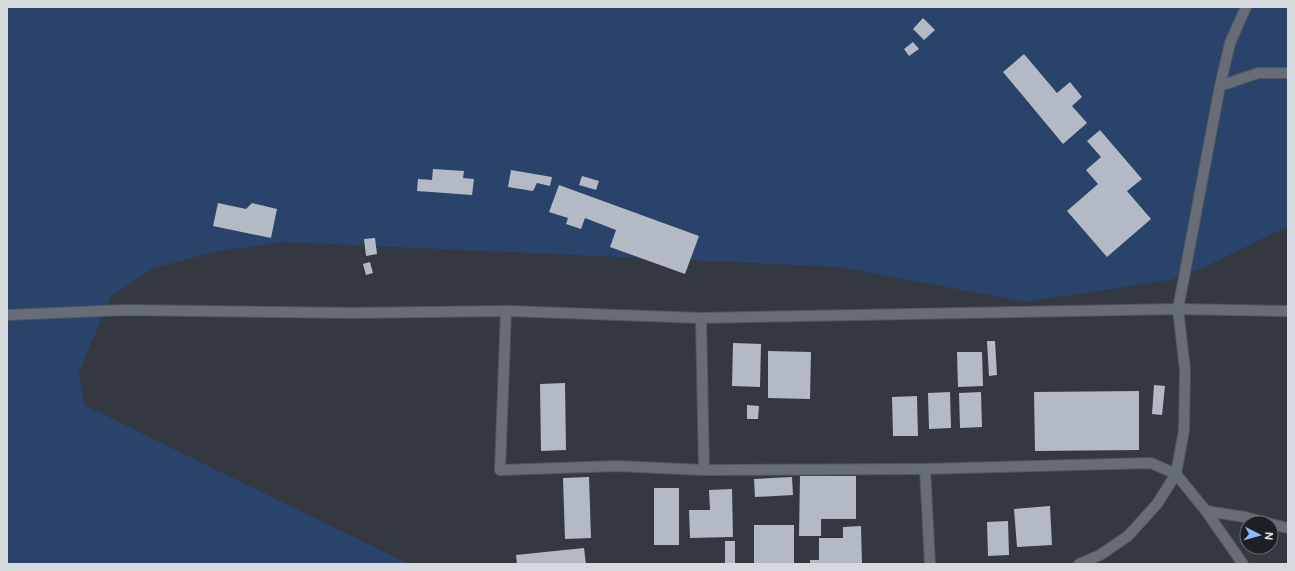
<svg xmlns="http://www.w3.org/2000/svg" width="1295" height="571" font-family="Commissioner,sans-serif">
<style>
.green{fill:#29436a}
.building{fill:#b3bac5}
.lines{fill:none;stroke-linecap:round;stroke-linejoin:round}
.minor-casing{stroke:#52575e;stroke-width:12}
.minor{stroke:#676d76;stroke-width:10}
</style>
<rect width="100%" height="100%" fill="#333841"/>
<path class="green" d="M10,7H372L379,8L381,7H1288V226L1205,267L1170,280L1026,302L839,267L284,242L219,251L154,268L111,296L79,372L84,405L409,564H7V10Z"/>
<g class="building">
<path d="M923,18L935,30L924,40L913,29Z"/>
<path d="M913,42L919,49L909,56L904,49Z"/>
<path d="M1024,54L1057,93L1070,82L1082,97L1072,106L1087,123L1063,144L1003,72Z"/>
<path d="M1100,130L1142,179L1127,191L1151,219L1107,257L1067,211L1098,184L1086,170L1101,157L1087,141Z"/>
<path d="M433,169L464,171L463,178L474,179L472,195L417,191L418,179L432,180Z"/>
<path d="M511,170L552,177L550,186L537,183L533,191L508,187Z"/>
<path d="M582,176L599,181L596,190L579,185Z"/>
<path d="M559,185L699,236L685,274L610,247L616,230L585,218L581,229L566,224L568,218L549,212Z"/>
<path d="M218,203L246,209L252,203L277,209L271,238L213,226Z"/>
<path d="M375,238L377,254L366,256L364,239Z"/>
<path d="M370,262L373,273L366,275L363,264Z"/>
<path d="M987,341H995L997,375L989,376Z"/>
<path d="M733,343L761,344L760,387L732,386Z"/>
<path d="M768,351L811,352L810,399L768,398Z"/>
<path d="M957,352H982L983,386L958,387Z"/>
<path d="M565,383L566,450L541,451L540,384Z"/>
<path d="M1154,385L1165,386L1162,415L1152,414Z"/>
<path d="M1139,391V450L1035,451L1034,392Z"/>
<path d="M950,392L951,428L929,429L928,393Z"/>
<path d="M981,392L982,427L960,428L959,393Z"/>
<path d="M917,396L918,436H893L892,397Z"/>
<path d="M747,405L759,406L758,419H747Z"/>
<path d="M800,476H856V519H821V536H799Z"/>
<path d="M589,477L591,538L565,539L563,478Z"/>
<path d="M792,477L793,495L755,497L754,479Z"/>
<rect x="654" y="488" width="25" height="57"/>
<path d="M732,489L733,537L690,538L689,510H710L709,490Z"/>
<path d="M1050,506L1052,545L1017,547L1014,509Z"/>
<path d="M1008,521L1009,555L988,556L987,522Z"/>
<rect x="754" y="525" width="40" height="39"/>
<path d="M861,526L862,564H810V560H819V538H843V527Z"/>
<rect x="725" y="541" width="10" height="22"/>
<path d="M584,548L586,564H517L516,555Z"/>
</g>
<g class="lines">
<defs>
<g id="minor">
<path d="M1220,86L1258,73H1288"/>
<path d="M506,311L500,470L617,466L704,470L925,469L1151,463L1176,474L1206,511L1243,564"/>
<path d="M7,315L125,310L352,313L506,311L701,318L1178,309L1288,311"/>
<path d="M701,318L704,470"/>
<path d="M925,469L930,564"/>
<path d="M1206,511L1245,517L1268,523"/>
<path d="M1271,524L1288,528"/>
<path d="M1079,564L1100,555L1128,536L1157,504L1176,474L1184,430L1185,370L1178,309L1220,86L1230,43L1246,7"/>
</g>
</defs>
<use href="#minor" class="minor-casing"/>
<use href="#minor" class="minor"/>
</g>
<rect width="1295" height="571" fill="none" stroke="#d6dadf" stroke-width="16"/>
<g transform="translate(1259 535) rotate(96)"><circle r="19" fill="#1d1f23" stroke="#676a6e"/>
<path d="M0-3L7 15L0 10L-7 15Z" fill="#8db9fc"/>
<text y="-6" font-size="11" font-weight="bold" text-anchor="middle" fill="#d6dadf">N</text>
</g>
</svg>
